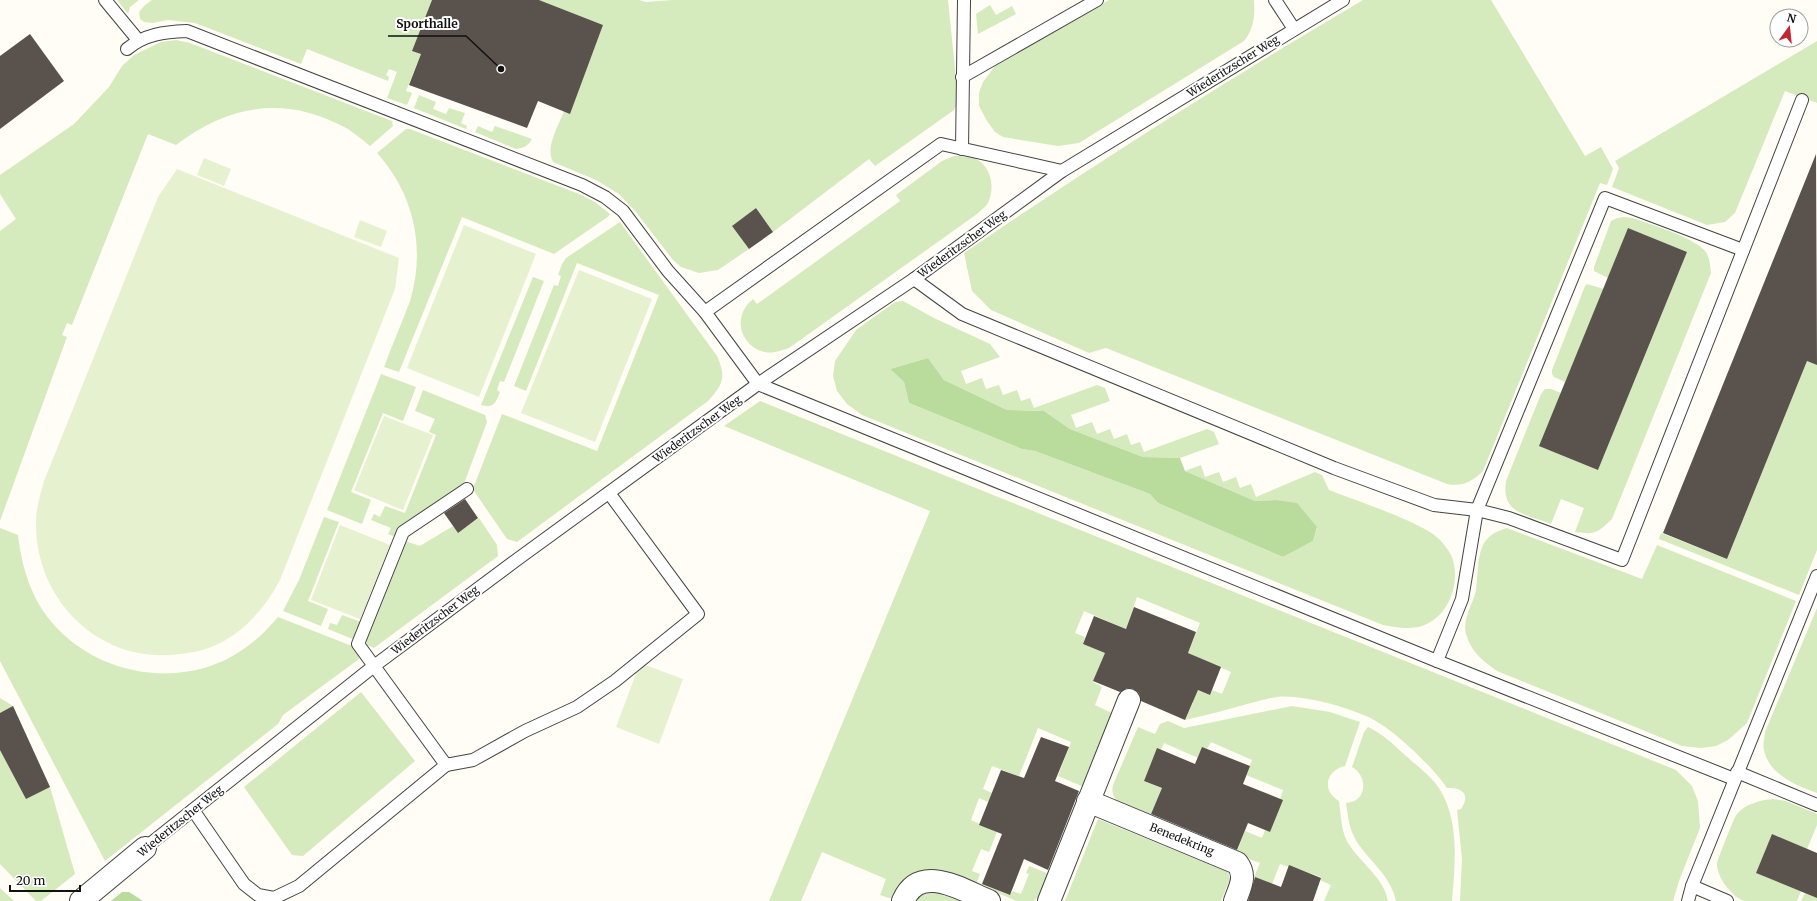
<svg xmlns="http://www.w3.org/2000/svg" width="1817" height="901" font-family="Merriweather,serif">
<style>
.green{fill:#d5ebbd}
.forest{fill:#b9dc9c}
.pitch{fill:#e6f2cf}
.building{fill:#5a524d}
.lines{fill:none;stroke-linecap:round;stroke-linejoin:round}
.lane-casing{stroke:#444;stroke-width:14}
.street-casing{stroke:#444;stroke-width:24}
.lane{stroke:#fff;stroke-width:12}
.street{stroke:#fff;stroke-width:22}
.labels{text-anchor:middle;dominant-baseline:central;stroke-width:4;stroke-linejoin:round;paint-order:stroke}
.street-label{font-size:11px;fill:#111;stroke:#fff}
.leader{fill:none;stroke:#111;stroke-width:1.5}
.callout-dot{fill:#111;stroke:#fff;stroke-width:1.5}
.callout-label{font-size:12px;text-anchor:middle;font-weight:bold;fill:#111;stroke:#fff;stroke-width:4;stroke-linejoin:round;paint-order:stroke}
</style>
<rect width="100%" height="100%" fill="#fffdf5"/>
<g class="green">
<path d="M117,0H139L130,7L128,14Z"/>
<path d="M152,0H432L421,54L406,91L412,93L407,105L387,98L397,72L389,69L386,75L389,77L388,81L307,49L301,64L195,23L168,20L153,23L144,22L140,19L139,12L145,5Z"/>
<path d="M539,0H639L646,2L673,0H948L958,98L957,104L954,110L875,166L869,159L773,232L756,208L732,226L749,249L718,270L699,273L681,267L673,260L636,212L619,194L596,180L553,162C545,147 558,127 564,111L570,113L603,25Z"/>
<path d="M1109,0H1254C1255,16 1254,28 1244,41L1079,143L1058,146L1003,137L995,132L987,121L979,106V93L983,82L998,62Z"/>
<path d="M1363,0H1491L1585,156L1601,147L1613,169L1607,185L1600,183L1483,471C1472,482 1462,487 1447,484L1106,348L1089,353L991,310L972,291L964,253C1094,164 1227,80 1363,0Z"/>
<path d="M990,5L996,15L1012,6L1016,14L978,34L976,14Z"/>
<path d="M176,40L190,43L392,121L393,126L370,146C363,140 355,134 348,129C286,95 230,104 176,145L148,134L72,325L67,323L62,335L67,337L0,521V231L16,219L0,194V175L74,124L109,87L122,66L134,55L161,42Z"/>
<path d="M1817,41V103L1785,91L1735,213L1725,222L1707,225L1612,187L1619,168L1615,161Z"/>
<path d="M419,95L436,102L433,109L446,114L449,108L465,113L461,123L467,126L466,129L414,108Z"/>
<path d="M478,126L492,132L495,126L532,139C528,146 524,148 516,149L475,132Z"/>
<path d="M406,129H410L579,194L595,202L610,214L609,216L554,254L462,217L399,372L384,367C392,345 402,323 410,301C426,248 414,194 377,153Z"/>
<path d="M954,156C961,156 969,156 976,159C992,167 995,188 988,203C986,207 981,210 977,214L789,348C782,350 773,354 765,352C745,348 734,325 745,308C747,304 751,301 753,299L757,304L900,201L896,195L942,161Z"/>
<path d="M1624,217L1633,218C1649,224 1696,238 1706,252C1710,258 1710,265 1711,273L1612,519C1598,533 1594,535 1575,532L1584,508L1561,499L1551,524C1526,514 1501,514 1506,481L1541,394L1545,389H1551L1561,393L1598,470L1687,252L1628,228L1608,278L1594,271V267L1611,221L1617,218Z"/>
<path d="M620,222L717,356C726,376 724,384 708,401L517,542L507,539L474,491V486L502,414L597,451L659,295L577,263L526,391L514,386L554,285L558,286L561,276L558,275L562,264L566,258Z"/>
<path d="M533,277L544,281L504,382L500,381L497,390L500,392C496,402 494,409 481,405Z"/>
<path d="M1587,284L1604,289L1565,382L1554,377L1552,374V370L1585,286Z"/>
<path d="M903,301L934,318L990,344L1000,357L961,371L966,384L982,378L986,389L999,385L1003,395L1017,390L1021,401L1030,398L1034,408L1097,385L1105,388L1110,401L1071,415L1076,428L1092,422L1097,434L1110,429L1114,439L1127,434L1131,445L1140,442L1144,452L1207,429L1214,432L1219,444L1180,458L1143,457L1070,429L1044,411L1007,410L944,380L928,358L890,369L904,382L909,403L1022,449L1035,451L1150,494L1158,503L1283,557L1313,541L1317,528L1306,515L1275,500L1255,501L1185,471L1201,465L1205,477L1219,472L1223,482L1236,477L1240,488L1251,484L1256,497L1315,472L1322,475L1329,490C1352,499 1427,524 1440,540C1444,544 1450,552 1452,557C1461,583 1449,617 1422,626C1409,630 1395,627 1383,625L862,415L847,404L837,391L833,376L835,361L856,330L895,302Z"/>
<path d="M1807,361L1817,365V550L1799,595L1659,539L1661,533L1727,559Z"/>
<path d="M381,374L416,387L403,421L383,413L351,492L371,500L362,524L327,510Z"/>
<path d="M423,390L485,415L487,422L465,481L462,485L404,523L396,537L388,534L391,528L371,520L374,514L380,517L385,506L405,513L436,435L429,432L435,419L415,411Z"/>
<path d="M760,401L1676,770L1692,786L1698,801L1700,828L1679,881L1673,901H1460L1462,859L1457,810L1461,809C1471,794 1462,787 1447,788C1433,767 1396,732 1374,720C1352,708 1301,694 1277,697C1267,698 1257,702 1247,704C1227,710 1206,715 1185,720L1193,703L1170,693L1175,681L1210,695L1212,690L1222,694L1231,672L1188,653L1200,623L1137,597L1126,629L1084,611L1075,633L1085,637L1083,644L1117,658L1101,664L1093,682L1102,687L1095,705L1116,715L1086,788L1058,776L1071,742L1038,728L1019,776L992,766L983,789L992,793L988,802L979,798L971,820L997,832L989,852L981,849L972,871L980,874L977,882L1009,895L1013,891L1021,894L1029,874L1026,873L1029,866L1049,874L1040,896L1034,900L1036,901H1017L941,870C917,870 903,874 894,898H889L880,895L886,879L822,852L801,901H769L930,511L724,426Z"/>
<path d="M324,517L339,522L308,601L328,609L321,626L283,611L299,580Z"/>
<path d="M479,518L497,545L498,556L374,648L367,645L366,641L405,541L420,546L453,526L458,532Z"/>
<path d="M0,528L18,535C22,569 32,601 55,626C102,678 188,690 245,648C258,639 268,629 278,617L352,646L358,651L359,659L283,715L278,724L105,861L0,661Z"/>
<path d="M1507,528L1642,579L1657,545L1796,601L1747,723L1728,740L1716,746L1701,748L1682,746L1497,671C1483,661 1471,652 1466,634C1462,618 1473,605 1476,590C1478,577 1477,552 1485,542C1491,533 1498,531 1507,528Z"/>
<path d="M1817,608V793C1796,785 1769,775 1764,750C1762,745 1765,737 1765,732Z"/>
<path d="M342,615L361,622L355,640L328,629L330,623L337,625Z"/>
<path d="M361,692L415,761L303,856L292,855L244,787Z"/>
<path d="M0,698L13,706L50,787L75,874L41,901H36L0,864Z"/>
<path d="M1292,706L1330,712L1360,722L1345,766C1326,770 1321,791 1339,801C1341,815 1341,834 1350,846C1362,864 1384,878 1388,901H1324L1331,885L1320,880L1321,877L1290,866L1289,867L1280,864L1272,884L1254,877L1260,863L1236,854L1245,831L1262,838L1265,830L1270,832L1283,790L1246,775L1252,760L1211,742L1207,749L1202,747L1198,758L1164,743L1161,750L1157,749L1144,781L1183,797L1157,800L1149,818C1135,811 1108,805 1113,785L1138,727L1155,734L1160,724L1168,721L1184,728Z"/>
<path d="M1368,727C1383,734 1394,745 1406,756C1417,766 1431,776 1439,788C1460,821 1455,864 1452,901H1396C1391,876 1370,862 1357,842C1349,829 1348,817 1346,803C1349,802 1353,802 1356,800C1368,792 1364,773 1352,767L1364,732Z"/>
<path d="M1773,799L1786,801L1817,814V825L1807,849L1772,834L1756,873L1801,891L1797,901C1784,901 1757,901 1745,901C1732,898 1716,876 1717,863C1718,859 1734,817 1737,814C1745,804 1761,800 1773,799Z"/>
<path d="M1098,819L1228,872L1230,879L1221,901H1065Z"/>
<path d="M0,888L14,901H0Z"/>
<path d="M935,892L961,901H917L920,896Z"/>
<path d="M1805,893L1817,898V901H1801Z"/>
</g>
<g class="forest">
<path d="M928,358L944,380L1007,410L1044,411L1070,429L1143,457L1180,458L1185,471L1255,501L1275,500L1297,503L1317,527L1313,541L1283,557L1158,503L1150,494L1035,451L1022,449L909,403L904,382L890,369Z"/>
<path d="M122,892H129L143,901H111Z"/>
</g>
<g class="pitch">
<path d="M204,158L231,169L224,186L197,175Z"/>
<path d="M177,169L399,258L395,289L280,580C265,608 246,630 218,644C206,650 192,653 180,654C102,665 37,603 36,526C35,511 40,496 44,481L158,197Z"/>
<path d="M360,220L387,231L381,247L354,237Z"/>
<path d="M464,225L536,254L479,397L407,368Z"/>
<path d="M579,270L652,299L595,442L521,413Z"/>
<path d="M384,416L433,435L403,510L354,490Z"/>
<path d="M340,525L390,545L360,619L311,600Z"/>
<path d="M640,663L683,679L659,744L616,727Z"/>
</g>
<g class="building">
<path d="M432,0H539L603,25L570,114L538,101L527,128L409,85L421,54L412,51Z"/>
<path d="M30,34L64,81L0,129V56Z"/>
<path d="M1816,154L1817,365L1807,361L1727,559L1663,533Z"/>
<path d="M756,208L773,232L749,249L732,226Z"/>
<path d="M1628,228L1687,252L1598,470L1539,446Z"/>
<path d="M465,499L478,518L458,533L444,513Z"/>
<path d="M1134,607L1196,632L1188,653L1221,667L1210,695L1198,690L1185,720L1141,701L1139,693L1134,689L1127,688L1120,692L1093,681L1105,653L1083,644L1094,616L1126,629Z"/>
<path d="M13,706L50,787L26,799L0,750V713Z"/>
<path d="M1041,737L1069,747L1055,781L1079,791L1048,870L1024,859L1010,895L982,884L1002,834L979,825L1001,770L1024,778Z"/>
<path d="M1202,747L1250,766L1243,784L1283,800L1270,832L1248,823L1237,850L1151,814L1162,788L1144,781L1157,748L1195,764Z"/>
<path d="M1772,834L1817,853V898L1756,873Z"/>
<path d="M1289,865L1321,878L1313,901H1248L1255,877L1281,887Z"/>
</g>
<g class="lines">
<defs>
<g id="lane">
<path d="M105,0L138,40"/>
<path d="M1275,0L1294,29"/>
<path d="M127,49C145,34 164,32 187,31L582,185L605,197L623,211L668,271L705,312"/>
<path d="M962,77L1097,0"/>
<path d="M962,149L964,0"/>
<path d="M1062,171L941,144L705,312L758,384L1437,661L1734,779"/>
<path d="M914,279L962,314L1334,468L1434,505L1477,510L1509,518L1622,560L1802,100"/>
<path d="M1437,661L1462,599L1477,510L1605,198L1743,250"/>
<path d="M446,765L473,760L525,731L577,707L615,681L698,614L609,493"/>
<path d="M1737,772L1817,805"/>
<path d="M193,810L244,884L258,895L274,898L299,886L446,765L358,644L403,532L467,489"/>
<path d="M145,848L374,666L515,561L758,384L914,279L1062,171L1343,0"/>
<path d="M1692,886L1727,901"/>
<path d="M1688,901L1692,886L1817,576"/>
</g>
<g id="street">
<path d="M1088,801L1237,863C1247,876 1240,887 1235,901"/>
<path d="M81,901L145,848"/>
<path d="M903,901C920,862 962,890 989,901"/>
<path d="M1049,901L1129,700"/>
</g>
</defs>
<use href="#lane" class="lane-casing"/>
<use href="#street" class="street-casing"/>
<use href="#lane" class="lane"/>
<use href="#street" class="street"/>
</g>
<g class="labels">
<g class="street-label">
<text transform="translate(1233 66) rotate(-32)">Wiederitzscher Weg</text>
<text transform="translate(962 244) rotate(-36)">Wiederitzscher Weg</text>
<text transform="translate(697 429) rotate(-36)">Wiederitzscher Weg</text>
<text transform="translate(435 620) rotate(-37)">Wiederitzscher Weg</text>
<text transform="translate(180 821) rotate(-39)">Wiederitzscher Weg</text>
<text transform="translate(1182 839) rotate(22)">Benedekring</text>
</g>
</g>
<path class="leader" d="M501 69L466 36H388"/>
<circle class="callout-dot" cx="501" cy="69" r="4"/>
<g class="callout-label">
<text x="427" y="28">Sporthalle</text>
</g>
<g transform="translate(1789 28) rotate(15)"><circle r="19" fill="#ffffff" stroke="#a0a0a0"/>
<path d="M0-3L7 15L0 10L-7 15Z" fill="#c4262e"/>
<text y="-6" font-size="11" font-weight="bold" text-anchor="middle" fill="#111111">N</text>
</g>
<path d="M10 885v6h70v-6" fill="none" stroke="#111111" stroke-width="2"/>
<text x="16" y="885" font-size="12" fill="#111111" stroke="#ffffff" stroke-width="3" paint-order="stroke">20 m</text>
</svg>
